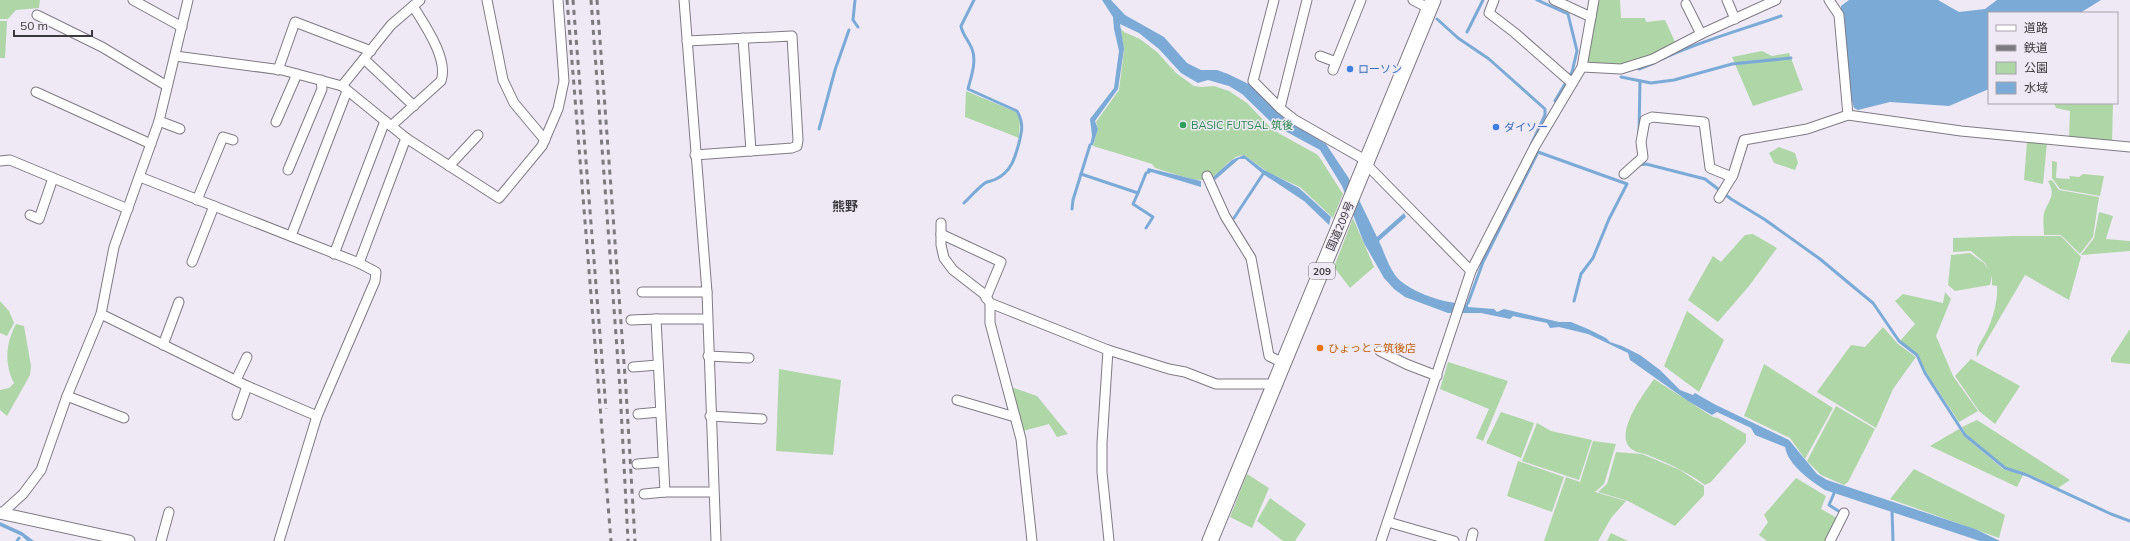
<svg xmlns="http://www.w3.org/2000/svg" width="2130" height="541" font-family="Mulish,'Noto Sans JP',sans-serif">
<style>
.green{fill:#afd6a7}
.water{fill:#7baad7}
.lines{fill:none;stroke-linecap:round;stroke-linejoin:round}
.stream{stroke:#7baad7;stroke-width:3}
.minor-casing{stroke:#7f7a84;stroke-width:11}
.tertiary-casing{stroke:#7f7a84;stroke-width:13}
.trunk-casing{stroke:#7f7a84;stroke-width:17}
.minor{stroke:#fff;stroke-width:9}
.tertiary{stroke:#fff;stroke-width:11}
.trunk{stroke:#fff;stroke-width:15}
.rail{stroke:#7c797f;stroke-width:3;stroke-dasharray:5 5;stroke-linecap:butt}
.shop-dot{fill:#3f7fe0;stroke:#efe9f5;stroke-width:1.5}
.leisure-dot{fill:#2e9e5b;stroke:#efe9f5;stroke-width:1.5}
.food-dot{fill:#e8710a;stroke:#efe9f5;stroke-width:1.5}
.labels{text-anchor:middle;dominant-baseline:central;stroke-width:3;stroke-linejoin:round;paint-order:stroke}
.shield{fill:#efe9f5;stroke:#716e74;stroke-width:1}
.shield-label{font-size:10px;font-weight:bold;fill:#3b393d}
.shop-label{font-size:11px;fill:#366cbe;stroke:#efe9f5;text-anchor:start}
.leisure-label{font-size:11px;fill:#27864d;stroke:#efe9f5;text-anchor:start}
.street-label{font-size:11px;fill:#3b393d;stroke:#efe9f5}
.food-label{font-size:11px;fill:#c56008;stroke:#efe9f5;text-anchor:start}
.quarter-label{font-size:13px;font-weight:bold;fill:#3b393d;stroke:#efe9f5}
</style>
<rect width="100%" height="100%" fill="#efe9f5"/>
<g class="green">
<path d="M0,0H40L39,8L16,10L8,19H0Z"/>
<path d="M1597,0H1620L1621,18H1645L1646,22L1665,20L1676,44L1651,57L1621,67L1585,65Z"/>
<path d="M0,21H7L5,58H0Z"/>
<path d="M1120,28L1124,32L1140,39L1157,52L1176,73L1194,86L1201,87L1214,86L1229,91L1247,103L1273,130L1318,155L1343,194L1333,218L1300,187L1269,173L1244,155C1227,156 1220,179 1203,180C1193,181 1165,171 1155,168L1152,164L1093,146L1098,129L1096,122L1119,90L1124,50Z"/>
<path d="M1762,51L1772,56L1789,53L1803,90L1753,106L1732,57Z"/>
<path d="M966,91L1016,112L1020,119L1019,138L965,117Z"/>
<path d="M2054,103H2113L2112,143L2069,138L2070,111L2056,108Z"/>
<path d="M2027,142L2047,143L2043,184L2024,180Z"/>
<path d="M1779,147L1795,153L1798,163L1795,170L1774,163L1769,153Z"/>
<path d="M2052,161L2057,162L2056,178L2070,179L2069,176L2079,177L2083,174L2104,176L2100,196L2060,189L2052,178Z"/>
<path d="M2052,180L2059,190L2099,197L2093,237L2080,254L2061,235H2044C2044,228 2042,216 2045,210C2051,198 2055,194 2048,181Z"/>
<path d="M2099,212L2113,216L2106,239L2130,241V251L2081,255L2094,238Z"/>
<path d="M1353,218L1374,267L1350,288L1334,267Z"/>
<path d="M1753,234L1777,248L1749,286L1718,322L1688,300L1713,256L1721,262L1745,235Z"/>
<path d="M2013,236H2061L2081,257L2069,300L2025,275L1977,357C1975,348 1983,339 1987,331C1993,318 1998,300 1997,286L1992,285V275L1990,285L1955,291L1948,285L1951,255L1970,253L1984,263L1989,270L1985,263L1971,251L1953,252V238Z"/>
<path d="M1945,292L1951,299L1936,336L1953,376L1978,411L1959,422L1926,372L1917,354L1900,341L1915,324L1895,301L1903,294L1943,303Z"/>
<path d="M0,301L9,311L14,323L7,336L0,333Z"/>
<path d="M1687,311L1724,340L1699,392L1664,366Z"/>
<path d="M16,324L24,326L31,366L30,375L7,416L0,410V390L9,388L14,383C4,364 6,342 16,324Z"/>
<path d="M1883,327L1898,344L1916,357L1893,389L1876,428L1817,392L1851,345L1865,347Z"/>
<path d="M2130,329V364L2111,362V358Z"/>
<path d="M1971,359L2020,386L1995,424L1979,411L1955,376Z"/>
<path d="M1448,362L1508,381L1483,441L1476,438L1489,409L1440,389Z"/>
<path d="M1764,364L1833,408L1805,459L1790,438L1744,416Z"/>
<path d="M779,369L841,380L833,455L776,451Z"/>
<path d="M1654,379L1713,417L1718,418L1746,434V442L1711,482L1705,485C1687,472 1670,464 1650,456C1645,453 1637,453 1633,450C1611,436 1645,392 1654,379Z"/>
<path d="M1011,387L1037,396L1068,434L1057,437L1049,424L1023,431Z"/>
<path d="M1836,406L1875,429L1848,482L1844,485L1821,475L1807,461Z"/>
<path d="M1501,412L1534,423L1521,458L1486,443Z"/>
<path d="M1977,420L2070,480L2058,488L2028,474L2005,467L1966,434L1962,427Z"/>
<path d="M1537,423L1551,431L1592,440L1579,480L1522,461Z"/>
<path d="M1959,429L1964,436L2003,469L2023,475L2017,487L1930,446Z"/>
<path d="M1593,441L1616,444L1604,484L1595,492L1626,501L1611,518L1598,541H1544L1566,477L1580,482Z"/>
<path d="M1616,452L1642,454L1680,470L1704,486V495L1675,526L1628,501L1598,492L1607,484Z"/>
<path d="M1518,461L1564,477L1552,512L1507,496Z"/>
<path d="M1914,469L2005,515L1999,538L1890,499Z"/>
<path d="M1247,474L1269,488L1252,528L1230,517Z"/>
<path d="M1796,478L1826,496L1821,509L1837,518L1826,541H1767L1759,535L1768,522L1764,515Z"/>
<path d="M1270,498L1306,524L1295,541H1283L1257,521Z"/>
<path d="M1611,533L1628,541H1607Z"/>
</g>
<g class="water">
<path d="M1102,0H1111L1125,15L1164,37L1187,63L1201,70H1217L1228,74L1257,88L1289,121L1326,144L1348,177L1377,237L1404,213L1406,217L1379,241C1384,252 1388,265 1395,275C1406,291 1449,306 1468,303V307L1494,309L1497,312L1504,309L1559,322H1571L1588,329L1606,338L1610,342L1622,346L1640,355L1660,370L1680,390L1693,395L1695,393L1714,404L1789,440L1817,474L1827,480L1975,529L2000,541H1980L1825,490C1811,481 1788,465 1785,447L1755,435L1751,428L1717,412L1712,415L1688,401L1630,360L1628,353L1588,334L1559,327L1550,328L1547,323L1513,316L1510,319L1481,313H1448L1405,297L1394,289L1384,278L1364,243L1342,186L1320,150L1274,125L1242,94L1229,86L1208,80L1198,83L1181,73L1159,49L1139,33L1120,24L1124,49L1118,89L1095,121L1098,129L1093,145H1090L1092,136L1090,119L1114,88L1119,51L1114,29L1113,17Z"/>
<path d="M1849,0H1938L1959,12L1985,9L1997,0H2101L2080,13H1989V89L1949,106L1890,102L1858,110L1854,108L1850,94L1841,9V6Z"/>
<path d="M1244,155L1264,170L1299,188L1331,217L1329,225L1304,201L1263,174L1245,159H1239L1215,180L1213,177L1232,160Z"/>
<path d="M1148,168L1201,181V187L1151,172L1149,174L1146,173Z"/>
<path d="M0,522L22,532L34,541H27L22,536L0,526Z"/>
</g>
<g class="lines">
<g class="stream">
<path d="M855,0L853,20L858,27"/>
<path d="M1537,0L1568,14L1577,51L1572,72L1555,101"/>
<path d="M1437,19L1458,38L1489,59L1545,109V115L1531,145"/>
<path d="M1467,32L1483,0"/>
<path d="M1662,59C1700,41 1741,30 1781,16"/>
<path d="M1639,69L1654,63"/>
<path d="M1621,77L1651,83L1674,80L1732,64L1791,58"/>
<path d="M819,129L835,70L849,30"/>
<path d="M1639,133L1640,81"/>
<path d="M1638,165L1646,164L1705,179L1731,199L1764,219L1820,259L1856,289L1873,303L1899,341L1917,355L1925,373L1965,435L2005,468L2027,475L2111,514L2130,521"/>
<path d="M1081,174L1138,193L1133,204L1153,217L1146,228"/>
<path d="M1138,193L1146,173"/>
<path d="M964,203C971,196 977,189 985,183C988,181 993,181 996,179C1011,172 1015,158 1019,143C1022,131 1024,123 1017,111L968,89C971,77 977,61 972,49C969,41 962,34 961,26L974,0"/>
<path d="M1072,209L1073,200L1090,145"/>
<path d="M1234,218L1263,174"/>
<path d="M1468,303L1483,262L1538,152L1627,184L1609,219L1593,258L1581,274L1574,301"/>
<path d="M1835,491L1829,505L1840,512"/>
<path d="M1892,509L1893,541"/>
<path d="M17,541L19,538"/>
</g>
<defs>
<g id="minor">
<path d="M133,0L182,27"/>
<path d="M487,0L503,80L514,103L545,140"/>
<path d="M684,0L707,292L716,541"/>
<path d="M1274,0L1253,81L1281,109L1295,120L1367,161"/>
<path d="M1413,0L1430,9"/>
<path d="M1494,0L1489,13L1515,33L1572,83"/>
<path d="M1554,0L1591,17"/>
<path d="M1727,0L1735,19"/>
<path d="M1829,0L1839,15L1848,115L1961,131L2130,147"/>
<path d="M1686,4L1701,34"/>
<path d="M37,15L102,47L167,86"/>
<path d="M743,38L751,151"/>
<path d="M687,41L792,36L798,140L797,146L792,148L695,155"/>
<path d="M175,56L282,70L342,86L406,138L499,198L542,146L558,109L564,81L558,0"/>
<path d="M1320,56L1336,62"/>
<path d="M364,59L414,106"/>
<path d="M1582,67L1621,69L1653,59L1701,34L1776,0"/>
<path d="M278,70L295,22L371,51"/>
<path d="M1333,70L1361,0"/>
<path d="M342,86L391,25L420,0"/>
<path d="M36,92L151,144"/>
<path d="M1280,108L1307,0"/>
<path d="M159,121L180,129"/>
<path d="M276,122L297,74"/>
<path d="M391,126L441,81C449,59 424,24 413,6"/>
<path d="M0,161L10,160L128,209"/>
<path d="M1366,164L1471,271"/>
<path d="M449,166L478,135"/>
<path d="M288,170L322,89L321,80"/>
<path d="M1624,174L1643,157L1641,142L1645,120L1652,117L1704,122L1710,168L1732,177"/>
<path d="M1207,176L1225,216L1251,258L1269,356L1283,363"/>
<path d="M140,177L359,263L376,272L375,281L317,416L279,541"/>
<path d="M1719,198L1733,175L1744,140L1807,129L1848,115"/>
<path d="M197,200L223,137L233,140"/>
<path d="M30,215L39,219L53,178"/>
<path d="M941,223V245L944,258L953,270L984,294L990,303V323L1021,439L1032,541"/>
<path d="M941,234L1001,262L986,298"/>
<path d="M291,236L347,91"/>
<path d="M334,254L385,121"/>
<path d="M192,262L214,206"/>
<path d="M359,263L406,138"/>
<path d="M642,292H707"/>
<path d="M990,303L1108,350L1169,369L1185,372L1216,384H1275"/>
<path d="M101,314L247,386L317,416"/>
<path d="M707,319H656L665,492H713"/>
<path d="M631,320L656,319"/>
<path d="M163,345L179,302"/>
<path d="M1108,350L1102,443V472L1109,541"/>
<path d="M1380,351L1406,364L1437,376"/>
<path d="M708,356L749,358"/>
<path d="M633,367L658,365"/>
<path d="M236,380L247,357"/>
<path d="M67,396L124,418"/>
<path d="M957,400L1015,417"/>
<path d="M638,414L660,412"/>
<path d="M237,415L247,386"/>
<path d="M710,416L762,419"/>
<path d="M637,464L662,462"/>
<path d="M644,494L665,492"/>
<path d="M1,514L23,494L41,470L67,396L101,314L114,247L159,121L188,0"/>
<path d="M1388,522L1454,541"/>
<path d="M161,541L169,512"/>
<path d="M1381,541L1471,271L1535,146L1582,67L1594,0"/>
<path d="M1471,541L1473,533"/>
<path d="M1830,541L1844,513"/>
</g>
<path id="tertiary" d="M0,513L129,541"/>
<path id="trunk" d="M1210,541L1433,0"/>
</defs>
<use href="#minor" class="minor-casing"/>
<use href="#tertiary" class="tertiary-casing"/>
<use href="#trunk" class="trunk-casing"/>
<use href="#minor" class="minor"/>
<use href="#tertiary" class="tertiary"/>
<use href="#trunk" class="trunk"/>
<g class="rail">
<path d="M567,0L611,541"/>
<path d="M573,0L606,409"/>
<path d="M591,0L620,389L628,541"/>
<path d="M597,0L626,390L635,541"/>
</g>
</g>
<g class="shop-dot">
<circle cx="1350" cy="69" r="4"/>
<circle cx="1496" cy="127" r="4"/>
</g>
<circle class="leisure-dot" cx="1183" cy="125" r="4"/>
<circle class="food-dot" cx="1320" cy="348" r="4"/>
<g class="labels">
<rect class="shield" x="1309" y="263" width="26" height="16" rx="3"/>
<g class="shield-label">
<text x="1322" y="271">209</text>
</g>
<g class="shop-label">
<text x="1358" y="69">ローソン</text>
<text x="1504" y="127">ダイソー</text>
</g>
<g class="leisure-label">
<text x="1191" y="125">BASIC FUTSAL 筑後</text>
</g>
<g class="street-label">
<text transform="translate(1340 226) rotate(-67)">国道209号</text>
</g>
<g class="food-label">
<text x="1328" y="348">ひょっとこ筑後店</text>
</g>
<g class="quarter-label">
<text x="845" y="206">熊野</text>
</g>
</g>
<rect x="1988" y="12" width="130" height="92" fill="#efe9f5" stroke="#a7a3ab"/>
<rect x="1996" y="25" width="20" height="6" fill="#ffffff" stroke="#a7a3ab"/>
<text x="2024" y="32" font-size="12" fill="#3b393d">道路</text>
<rect x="1996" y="45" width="20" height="6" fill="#7c797f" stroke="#a7a3ab"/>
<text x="2024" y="52" font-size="12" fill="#3b393d">鉄道</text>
<rect x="1996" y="62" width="20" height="12" fill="#afd6a7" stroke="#a7a3ab"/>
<text x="2024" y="72" font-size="12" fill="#3b393d">公園</text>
<rect x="1996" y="82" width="20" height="12" fill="#7baad7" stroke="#a7a3ab"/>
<text x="2024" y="92" font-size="12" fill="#3b393d">水域</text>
<path d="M14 30v6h78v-6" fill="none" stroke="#3b393d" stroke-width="2"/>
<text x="20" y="30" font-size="12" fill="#3b393d" stroke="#efe9f5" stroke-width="3" paint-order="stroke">50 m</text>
</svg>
